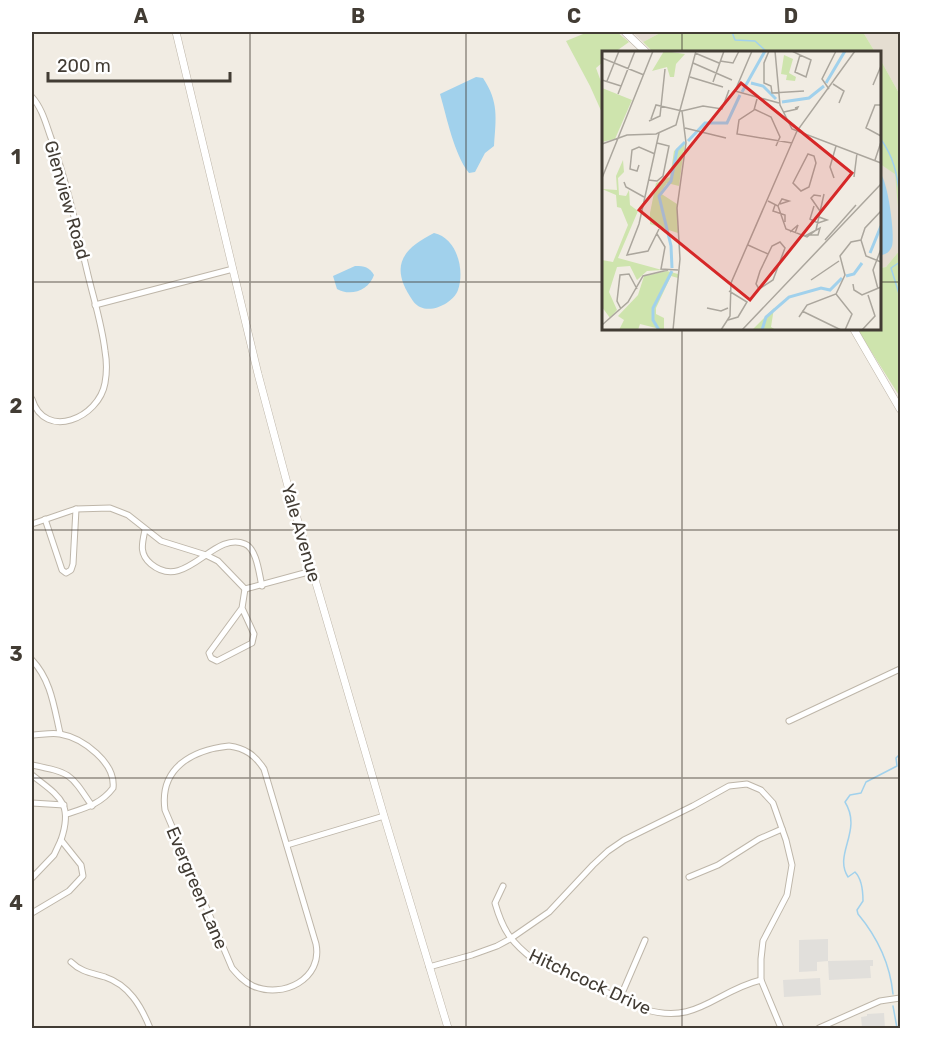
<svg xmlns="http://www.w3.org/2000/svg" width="932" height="1060" font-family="Rubik,sans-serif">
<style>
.residential{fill:#e4ddd1}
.green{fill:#cee4ad}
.parking{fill:#e1dfdb}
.water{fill:#a1d1ec}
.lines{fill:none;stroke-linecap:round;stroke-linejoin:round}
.stream{stroke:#a1d1ec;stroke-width:1.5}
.minor-casing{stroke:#beb6a9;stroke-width:7}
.tertiary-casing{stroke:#beb6a9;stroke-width:8}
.minor{stroke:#fff;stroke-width:5}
.tertiary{stroke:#fff;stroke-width:7}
.grid{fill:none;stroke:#423c34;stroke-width:1.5;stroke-opacity:0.55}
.labels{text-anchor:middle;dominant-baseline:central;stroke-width:5;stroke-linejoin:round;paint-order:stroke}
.street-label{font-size:18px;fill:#423c34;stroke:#fff}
.inset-river{fill:none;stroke:#a1d1ec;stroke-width:3}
.inset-road{fill:none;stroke:#aba69d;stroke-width:1.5}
.view{fill:#d62828;fill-opacity:0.15;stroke:#d62828;stroke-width:3}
.inset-edge{fill:none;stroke:#423c34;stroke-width:3}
.neatline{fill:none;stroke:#423c34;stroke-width:2}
.grid-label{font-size:20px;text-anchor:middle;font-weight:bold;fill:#423c34}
</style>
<rect width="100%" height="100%" fill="#f1ece3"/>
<g class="residential">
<path d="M632,32H662L643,42Z"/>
<path d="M863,32H900V95L880,59V52H875Z"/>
<path d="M880,164L895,173L900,209V250L886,267L880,268Z"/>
</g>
<g class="green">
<path d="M588,32H617L629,42L615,52H604L603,62L596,68L603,87V115L590,86L566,41Z"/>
<path d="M662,32H863L875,52H653L643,42Z"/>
<path d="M880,59L900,95V228L895,174L880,164Z"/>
<path d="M900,250V397L857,329L880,328V268L886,267Z"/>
</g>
<g class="parking">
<path d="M828,939V961L873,960V966H870L871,978L829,980L828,961L817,962V971L799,972V940Z"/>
<path d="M820,978L821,995L784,997L783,980Z"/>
<path d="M884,1013L885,1028H862L861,1017L867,1016V1014Z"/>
</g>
<g class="water">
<path d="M476,77L483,78C499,102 496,118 494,146L485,153L475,172L469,173C454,154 447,118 440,94Z"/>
<path d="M880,173C888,181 895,235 892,246C890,252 886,254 882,255H880Z"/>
<path d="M434,233C457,238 465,270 458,290C453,304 425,318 413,301C390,268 400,250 434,233Z"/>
<path d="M355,266C365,266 369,267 374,275C369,290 351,297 337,289L333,276Z"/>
</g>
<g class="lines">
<g class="stream">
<path d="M732,32L735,40L755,41L767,52"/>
<path d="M880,138C894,157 897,174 900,197"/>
<path d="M900,220V234"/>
<path d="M900,262L891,268L900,297"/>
<path d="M893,994C890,963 878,938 858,914L857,910L863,901C863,891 862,879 855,872L848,877C833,854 863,831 845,802L850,795L861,793L866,782L897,766L896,758L900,754"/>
<path d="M893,1006L897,1028"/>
</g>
<defs>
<g id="minor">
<path d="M32,97C42,108 46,124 51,138C67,183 77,229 88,275C94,300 102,325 105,351C107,362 107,372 105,383C99,418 45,441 32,399"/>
<path d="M95,305L233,269"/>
<path d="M45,519L62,570L66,573L71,570L73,564L76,509"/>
<path d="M32,524L76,509L110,508L128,515L161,541L206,555L218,561L245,589L312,571"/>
<path d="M145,530C142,544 139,554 151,564C186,593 213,530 245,544C257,549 259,574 262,586"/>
<path d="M242,608L254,634L252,643L217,661L211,658L209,653L242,608L245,589"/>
<path d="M32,660C51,680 54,707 60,733"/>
<path d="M789,721L900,669"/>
<path d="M32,735C40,735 52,732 60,734C83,738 116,763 113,788C101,804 85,808 67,814"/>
<path d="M229,746C245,748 255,755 264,769L316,944C323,979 283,999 253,986C244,982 238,975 232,968L165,810C159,768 192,750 229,746Z"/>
<path d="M32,765C71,773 70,773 92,806"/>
<path d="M32,775C58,796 74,802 61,840"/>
<path d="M32,803L64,805"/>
<path d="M287,845L384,816"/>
<path d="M689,877L718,865L759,839L782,829"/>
<path d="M32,878L54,855L61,840L81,865L83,876L69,891L32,913"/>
<path d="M503,886L495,903C503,931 511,942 534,960L644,1009C697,1026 715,991 761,980"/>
<path d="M71,962C81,972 92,973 105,977C129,985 141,1006 150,1028"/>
<path d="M429,967L472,955L497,946L510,939L549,912L593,865L608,851L624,840L693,806L729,786L747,784L761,790L773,803L786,840L792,865L787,895L763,941L761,959V980L781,1028"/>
<path d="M620,998L645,940"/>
<path d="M819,1028L880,1001L900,998"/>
</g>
<g id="tertiary">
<path d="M176,32L258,374L290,494L384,816L448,1028"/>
<path d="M625,32L646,52"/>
<path d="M853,328L900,409"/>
</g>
</defs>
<use href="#minor" class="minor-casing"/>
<use href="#tertiary" class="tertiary-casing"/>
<use href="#minor" class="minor"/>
<use href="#tertiary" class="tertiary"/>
</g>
<path class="grid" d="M250,32V1028M466,32V1028M682,32V52M32,282H604M880,282H900M682,328V1028M32,530H900M32,778H900"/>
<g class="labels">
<g class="street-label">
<text transform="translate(67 200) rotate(74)">Glenview Road</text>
<text transform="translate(301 533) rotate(74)">Yale Avenue</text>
<text transform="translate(197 888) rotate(67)">Evergreen Lane</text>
<text transform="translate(590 982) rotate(25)">Hitchcock Drive</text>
</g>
</g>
<g transform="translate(602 51)">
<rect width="279" height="279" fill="#f1ece3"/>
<path d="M62,0L83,3L74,13L72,26H68L65,16L50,20ZM182,4L191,8L187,22L194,26L193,30L184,29L185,24L179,23ZM0,37L30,49L13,88L0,91ZM83,91L77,135L65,132L58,142L75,153L76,182L48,173V162L54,132L68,126L72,100ZM21,109L22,121L16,127L17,144L24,145L27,139L28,154L36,160L16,207L60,219L45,220L35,229L28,215L15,216L7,241L15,259L8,267L0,256V209L11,211L26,174L19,157L15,156L14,144L0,138L15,139L14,125ZM65,220L76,223V227L69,225L54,257V263L62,267V279L38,273L36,279H17L22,269L16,265L36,244L42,225ZM172,257L169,276L174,279H150Z" fill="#cee4ad"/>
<path class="inset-river" d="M149,32L161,35L174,48M224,32L243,0M140,41L163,0M180,51L207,47L222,35M86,90L103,72H125L138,44M268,202L279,175M70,217L69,195L57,145L69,130L75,99L83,91M244,225L252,223L260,212M57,279L51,269V257L70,220M160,279L164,266L187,246L219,237L228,239L240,227"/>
<path class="inset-road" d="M150,0L133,40L177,52M167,0L162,12V32L169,35L170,42L202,40M173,0L178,54L190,78L279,112M190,0L198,4L207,8L209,9L204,26L193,21L198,4M93,2L117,12M0,7L42,24M118,10L131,12L137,0M91,12L130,29M88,26L121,36M0,29L19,35M5,30L17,0M111,31L122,0M231,33L242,40L237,52M271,34L279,15M227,38L220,28L234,0M16,43L33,0M155,48L152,59L137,69L135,83L190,92M279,54H273L264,77L279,85M152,58L169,66L178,86L174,95M182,61L195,58L196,56L193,57M49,68L54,54L80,60L101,55L120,58L127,39M47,70L58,65L63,18M83,77L124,87M0,93L25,84L54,83L74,74L94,0M206,103L212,105L214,112L207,136L199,140L191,132ZM273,109L279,91M37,114L35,120L28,118L30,99L37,96L53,103M252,126L255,102M0,127L51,0M232,127L228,116L234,95M46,129L55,130L61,125L67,95L55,92M22,131L24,136L42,146M166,150L176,155L184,178L205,186L214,179L222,143M173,154L171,160L183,164V171M176,155L180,148L187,150L178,153M212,155L208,168L216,172M218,160L209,147L212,144L219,145M279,160L263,177L259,189L264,205L279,211M216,172L225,169L217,166M57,178L46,200L25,204L37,173L57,82M188,181L196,174L193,182M55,183L63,196L59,218L76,219M203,185L218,177L216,184H208M223,189L254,154M178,191L183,197L171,229L157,238L154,233L158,220L170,195ZM146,194L166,203M209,229L237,210M251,233L252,239L260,244L279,236M276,238L271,219L279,198M234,243L250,263L243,279M105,257L119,260L126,257M19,258L15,250L18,224L27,223L35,238M200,260L239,279M197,266L205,254L234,243L243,224L238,205L249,191L259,189M126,269L136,266L145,251L127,240M0,274L26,251L41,225L66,219M71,279L78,208L75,157L84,92L80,60M119,279L128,265L129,232L195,80L253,0M140,279L279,133M260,279L273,265L266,244"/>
<path class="view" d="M139,32L250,122L148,249L37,159Z"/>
<rect width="279" height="279" class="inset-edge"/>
</g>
<rect width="932" height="1060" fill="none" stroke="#ffffff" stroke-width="66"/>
<path d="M48 72v9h182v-9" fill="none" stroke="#423c34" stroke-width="3"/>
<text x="57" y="72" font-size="18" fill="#423c34" stroke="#ffffff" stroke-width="4.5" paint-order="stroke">200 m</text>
<rect x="33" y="33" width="866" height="994" class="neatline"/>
<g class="grid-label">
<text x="141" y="23">A</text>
<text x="358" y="23">B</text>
<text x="574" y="23">C</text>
<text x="791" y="23">D</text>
<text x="16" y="164">1</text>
<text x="16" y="413">2</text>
<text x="16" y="661">3</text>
<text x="16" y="910">4</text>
</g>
</svg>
